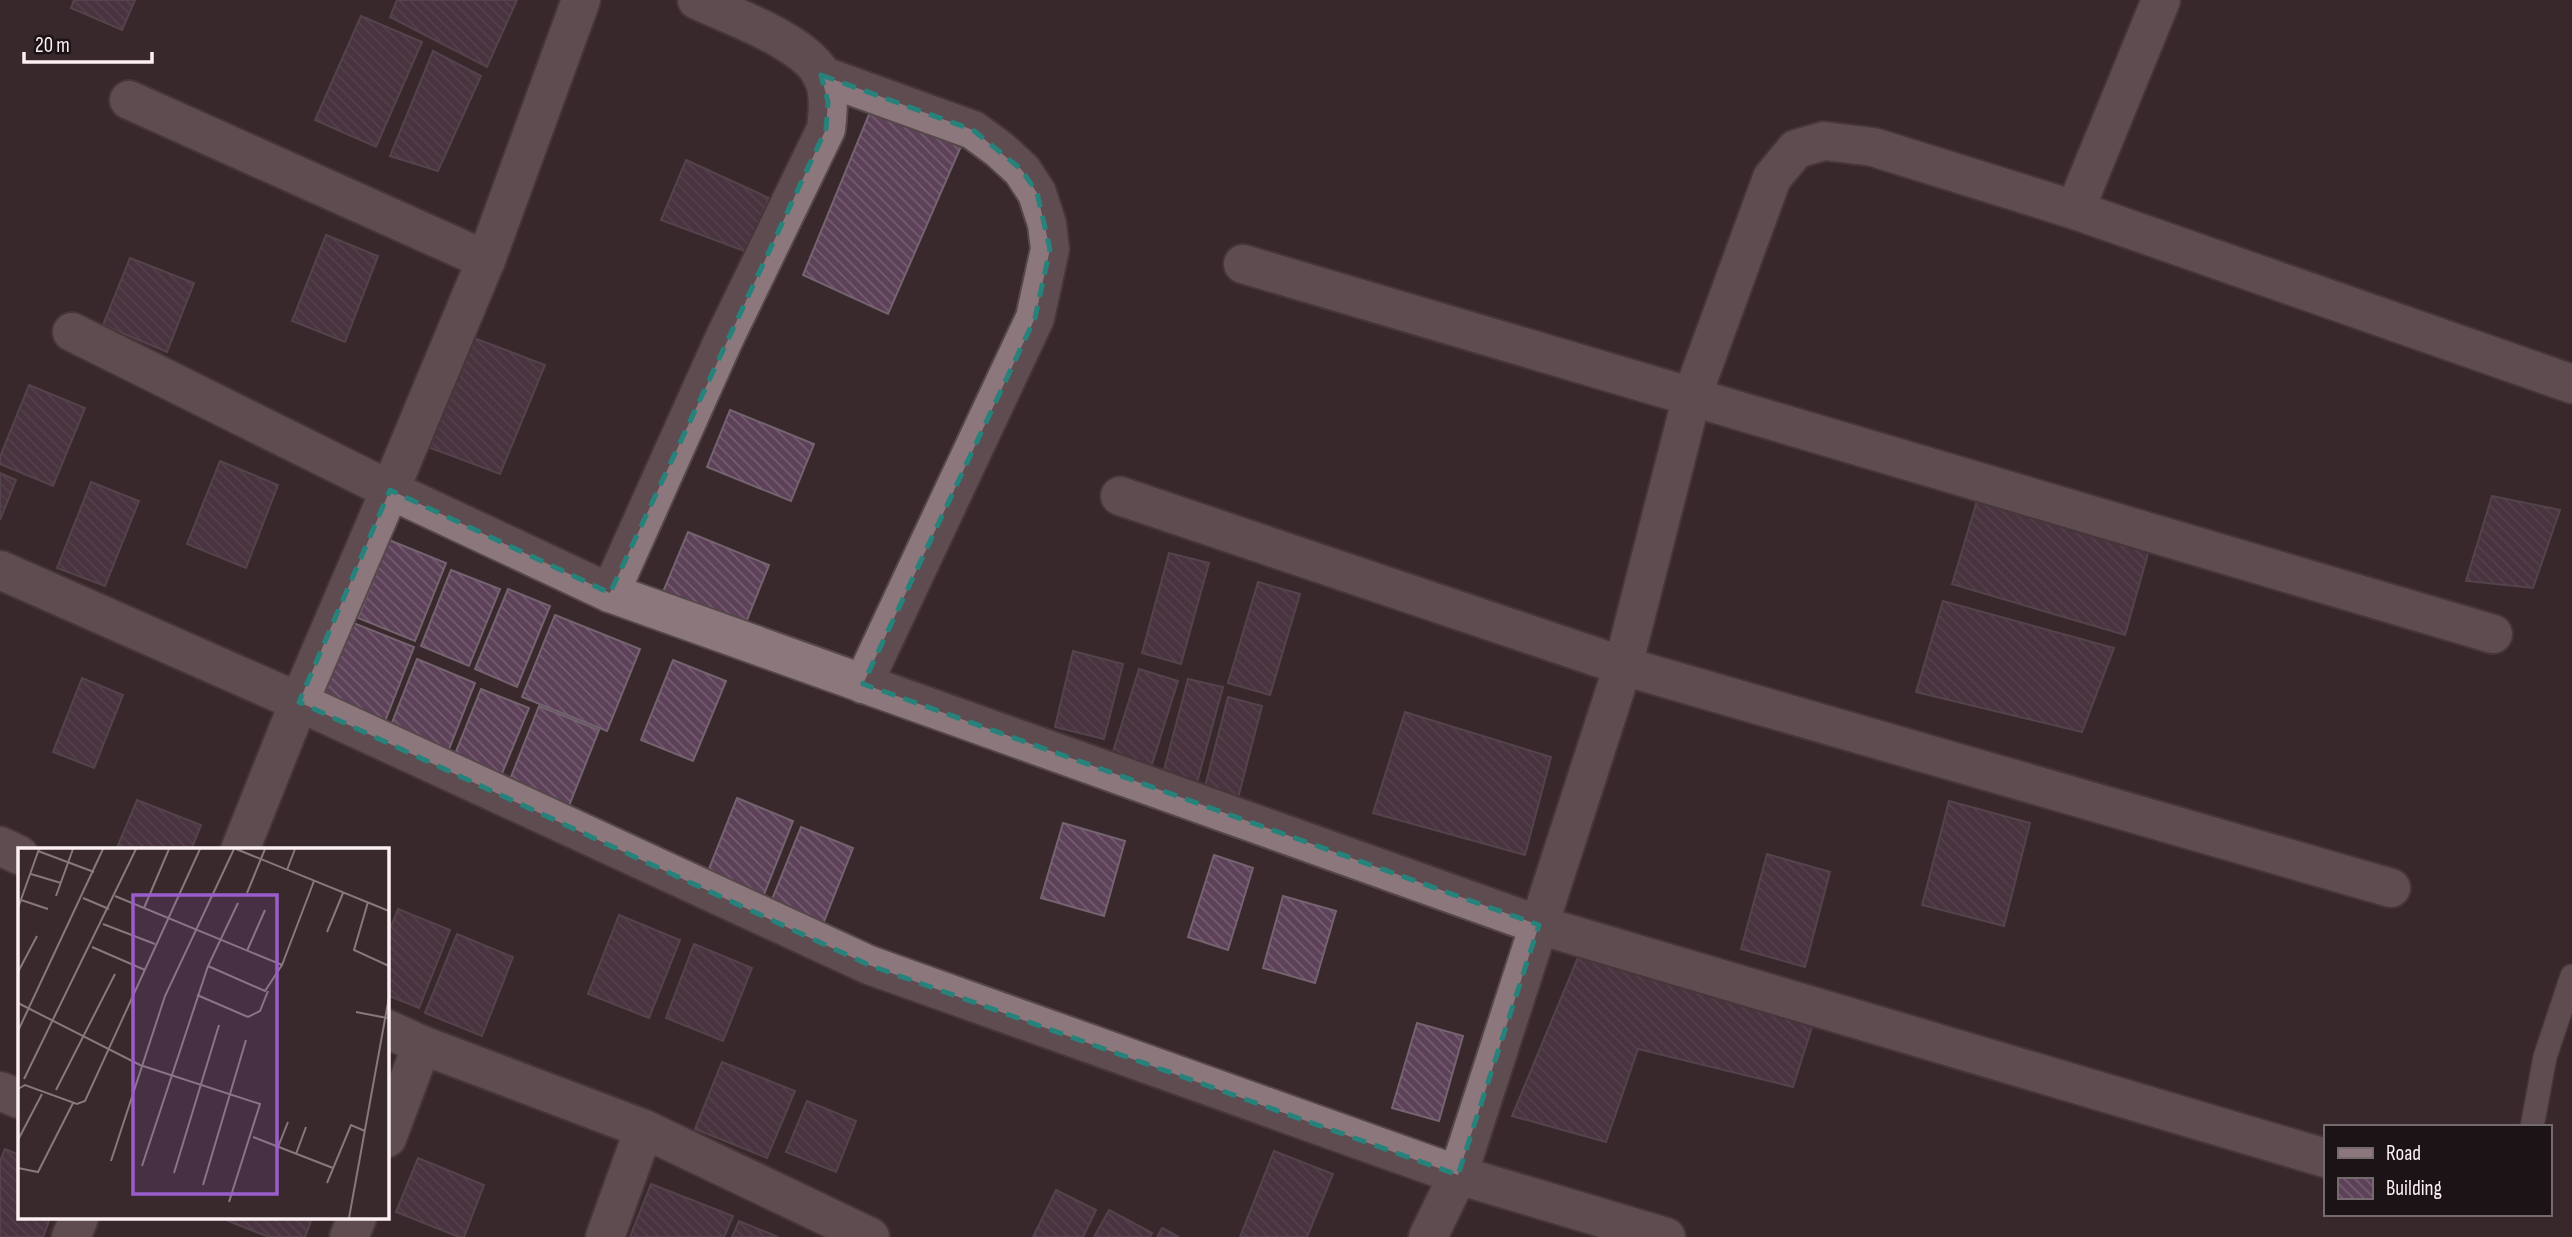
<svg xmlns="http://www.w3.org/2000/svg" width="2572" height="1237" font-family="'Sofia Sans Condensed',sans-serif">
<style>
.building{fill:url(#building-back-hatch);stroke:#736470;stroke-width:2}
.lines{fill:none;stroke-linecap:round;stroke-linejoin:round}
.service-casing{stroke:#55474a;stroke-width:26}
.minor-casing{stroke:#55474a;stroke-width:42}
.service{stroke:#8c787c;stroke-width:23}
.minor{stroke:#8c787c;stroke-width:38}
.marked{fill:none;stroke:#27827b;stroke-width:5;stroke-dasharray:14 9;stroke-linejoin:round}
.inset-road{fill:none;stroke:#87787c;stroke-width:2}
.view{fill:#9b5dcc;fill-opacity:0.15;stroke:#9b5dcc;stroke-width:3.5}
.inset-edge{fill:none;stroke:#fcf0f3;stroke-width:3.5}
</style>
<defs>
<pattern id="building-back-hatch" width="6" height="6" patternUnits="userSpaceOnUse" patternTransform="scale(1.75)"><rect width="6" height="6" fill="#5d4158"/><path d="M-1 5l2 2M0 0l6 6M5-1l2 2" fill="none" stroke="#755d70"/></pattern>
</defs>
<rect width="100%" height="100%" fill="#39282c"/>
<g class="building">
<path d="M74,0H135L122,30L71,8Z"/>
<path d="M397,0H517L487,67L390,17Z"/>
<path d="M361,16L422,42L376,147L315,120Z"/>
<path d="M433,51L481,76L438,171L390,156Z"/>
<path d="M872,107L962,144L888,314L803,275Z"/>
<path d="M686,160L769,198L747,252L661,220Z"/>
<path d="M326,235L378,256L345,342L292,321Z"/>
<path d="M130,258L194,283L167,352L103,325Z"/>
<path d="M474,338L545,365L500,474L428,447Z"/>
<path d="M29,385L85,408L53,486L0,464V457Z"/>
<path d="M730,410L814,444L791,501L707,467Z"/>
<path d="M220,461L278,485L246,568L187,544Z"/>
<path d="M0,473L16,480L0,520Z"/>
<path d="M91,482L139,501L105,586L57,568Z"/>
<path d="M2492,496L2560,510L2533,588L2466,581Z"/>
<path d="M1977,501L2149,550L2125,635L1952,584Z"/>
<path d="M688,532L769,565L745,625L663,592Z"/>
<path d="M389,540L446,563L415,641L358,618Z"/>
<path d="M1169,553L1209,563L1181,664L1142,653Z"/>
<path d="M451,570L500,589L469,666L421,646Z"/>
<path d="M1258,582L1300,594L1270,695L1228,683Z"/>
<path d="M508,589L550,606L517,687L475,669Z"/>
<path d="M1943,601L2114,648L2082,732L1916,692Z"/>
<path d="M555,615L640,649L607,731L522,697Z"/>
<path d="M351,622L414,647L382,729L319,703Z"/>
<path d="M1073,651L1123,664L1104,739L1055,727Z"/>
<path d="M417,659L475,683L444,762L386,738Z"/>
<path d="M673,660L726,681L693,761L641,740Z"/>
<path d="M1139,669L1178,681L1149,774L1110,761Z"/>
<path d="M82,678L123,695L94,768L53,752Z"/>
<path d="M1188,679L1223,687L1195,790L1161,781Z"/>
<path d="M481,689L529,708L498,783L451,764Z"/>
<path d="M1228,697L1262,706L1237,802L1203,794Z"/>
<path d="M539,706L599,730L565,816L505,792Z"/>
<path d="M1405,712L1551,757L1525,855L1373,813Z"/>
<path d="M737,798L793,821L759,907L703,884Z"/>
<path d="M137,800L201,825L191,850H116Z"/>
<path d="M1949,801L2030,823L2004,926L1922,905Z"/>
<path d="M1063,823L1125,841L1104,916L1041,898Z"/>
<path d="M801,827L853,848L821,929L769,907Z"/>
<path d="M1767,854L1830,872L1805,967L1741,949Z"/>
<path d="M1214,855L1253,868L1228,950L1188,937Z"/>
<path d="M1283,896L1336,911L1315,983L1263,968Z"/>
<path d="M398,909L450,930L419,1008L387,995V937Z"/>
<path d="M619,915L680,940L649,1018L588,994Z"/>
<path d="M457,934L513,957L482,1036L425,1013Z"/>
<path d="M694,944L752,968L723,1041L666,1018Z"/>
<path d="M1579,955L1813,1024L1793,1087L1638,1049L1606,1142L1512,1116Z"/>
<path d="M1417,1023L1463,1036L1439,1121L1392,1108Z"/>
<path d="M722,1062L795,1091L767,1158L695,1129Z"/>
<path d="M807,1101L856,1121L836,1172L786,1152Z"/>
<path d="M5,1149L19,1155V1218H50L43,1237H0V1161Z"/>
<path d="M1274,1151L1333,1174L1307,1237H1240Z"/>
<path d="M418,1158L484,1185L464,1237H459L396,1212Z"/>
<path d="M651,1184L733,1216L724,1237H630Z"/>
<path d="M1056,1190L1096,1210L1083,1237H1033Z"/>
<path d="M1109,1210L1152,1233L1150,1237H1094Z"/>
<path d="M221,1218H312L305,1237H269Z"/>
<path d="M739,1221L778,1237H732Z"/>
<path d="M1162,1228L1179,1237H1157Z"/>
</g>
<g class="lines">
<defs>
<path id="service" d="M2532,1127L2545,1057L2572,976"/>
<g id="minor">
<path d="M821,75L973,130L999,149L1022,170L1037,193L1047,224L1050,249L1035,318L863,684"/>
<path d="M129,100L486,260"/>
<path d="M2075,210L2161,0"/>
<path d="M1243,264L2493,634"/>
<path d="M72,332L390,490L610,593L1539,925L2325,1158"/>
<path d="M1120,496L1623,666L2391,888"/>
<path d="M0,570L299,702L869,965L1458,1175L1666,1237"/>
<path d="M610,593L724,339L826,129C828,111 830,92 822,75C804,41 731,16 697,0"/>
<path d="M0,846L19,855"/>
<path d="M240,850L299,702L390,490L486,260L581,0"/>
<path d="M387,1029L422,1045L644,1129L870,1237"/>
<path d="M0,1091L19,1099"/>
<path d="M387,1138L422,1045"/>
<path d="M71,1237L79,1218"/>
<path d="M349,1237L357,1218"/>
<path d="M605,1237L644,1129"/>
<path d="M1428,1237L1458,1175L1623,666L1692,396L1772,178L1796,149L1824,141L1873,147L2075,210L2572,384"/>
</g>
</defs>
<use href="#service" class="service-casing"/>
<use href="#minor" class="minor-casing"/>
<use href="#service" class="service"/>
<use href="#minor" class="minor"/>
</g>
<path d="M0 0H2572V1237H0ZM821,75L973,130L1022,170L1037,193L1050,249L1035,318L863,684L1539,925L1458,1175L869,965L299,702L390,490L610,593L826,129L828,102Z" fill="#39282c" fill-opacity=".55" fill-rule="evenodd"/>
<path class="marked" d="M821,75L973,130L1022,170L1037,193L1050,249L1035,318L863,684L1539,925L1458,1175L869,965L299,702L390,490L610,593L826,129L828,102Z"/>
<g transform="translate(18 848)">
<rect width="371" height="371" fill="#39282c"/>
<path class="inset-road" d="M218,1L371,63M20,3L76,24M269,22L277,1M13,26L43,35M229,45L247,1M38,48L55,1M97,48L264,117L296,33M65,50L91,61M3,52L30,61M350,54L336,102L371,118M0,60L21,1M126,60L151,1M85,76L137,96M309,84L325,45M74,99L127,122M229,103L247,62M190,118L247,143L264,117M0,124L19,88M179,147L230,169L242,163L250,143M0,155L122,217L242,256L211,354M338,164L369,170M0,183L85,1M6,231L118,1M0,241L7,237L59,256L67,253L182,1M38,242L97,126M235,289L315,320M0,292L24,246M260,299L270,274M278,306L288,279M93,313L147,148L216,1M124,318L190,118L220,55M0,320L20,324L55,255M156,325L201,177M309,335L333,277L347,283M185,337L228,192M331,370L371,149"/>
<path class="view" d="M115,47H259V346H115Z"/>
<rect width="371" height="371" class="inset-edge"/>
</g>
<rect x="2324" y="1125" width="228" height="91" fill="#1b1315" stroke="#756b6e" stroke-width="2"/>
<rect x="2338" y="1148" width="35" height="10" fill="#8c787c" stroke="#756b6e" stroke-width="2"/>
<text x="2386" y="1160" font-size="21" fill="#fcf0f3">Road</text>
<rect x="2338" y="1178" width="35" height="21" fill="url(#building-back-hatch)" stroke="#756b6e" stroke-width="2"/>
<text x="2386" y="1195" font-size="21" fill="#fcf0f3">Building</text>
<path d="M24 52v10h128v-10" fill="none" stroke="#fcf0f3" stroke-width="3.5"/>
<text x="35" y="52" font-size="21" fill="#fcf0f3" stroke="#1b1315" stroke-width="5" paint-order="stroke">20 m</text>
</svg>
